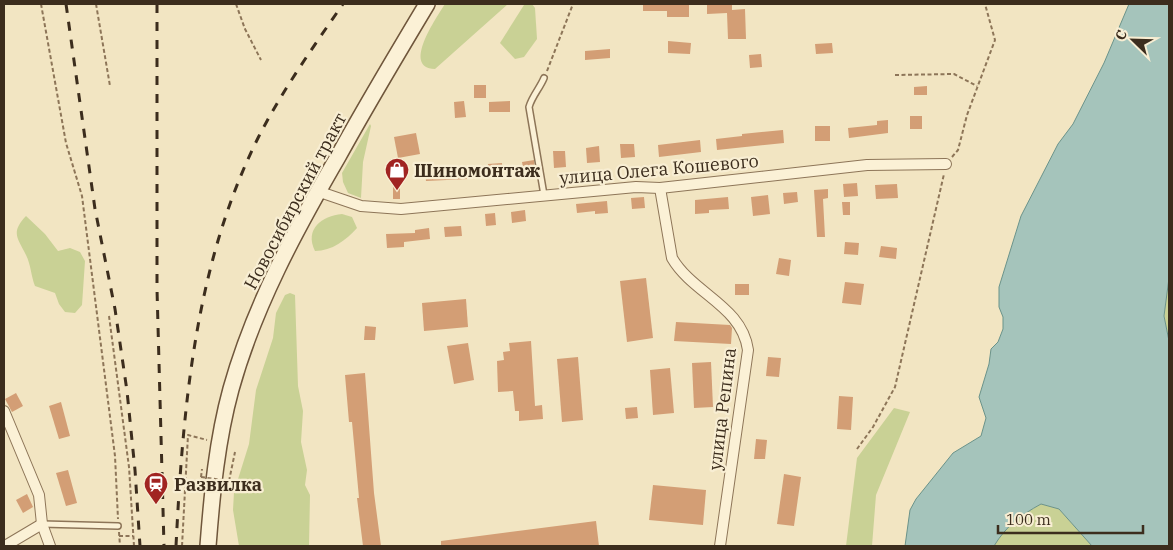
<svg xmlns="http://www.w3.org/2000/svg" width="1173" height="550" font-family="'IBM Plex Serif',serif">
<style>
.green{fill:#c9d195}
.water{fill:#a5c4bb;stroke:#6b938a}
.building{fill:#d39e75}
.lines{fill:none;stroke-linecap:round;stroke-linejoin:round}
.service-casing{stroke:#8d7558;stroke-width:8}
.minor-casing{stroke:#8d7558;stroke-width:12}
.secondary-casing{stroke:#6f563b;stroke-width:18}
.path{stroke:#8d7558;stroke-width:2;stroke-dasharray:4 2.5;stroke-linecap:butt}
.service{stroke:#fbf1d6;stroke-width:5}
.minor{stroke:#fbf1d6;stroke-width:10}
.secondary{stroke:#fbf1d6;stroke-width:15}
.rail{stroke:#3c2d1d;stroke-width:3;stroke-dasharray:9 9;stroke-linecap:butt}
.path-bridge{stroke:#8d7558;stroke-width:2;stroke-dasharray:4 2.5;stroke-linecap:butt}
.labels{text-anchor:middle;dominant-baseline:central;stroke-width:4.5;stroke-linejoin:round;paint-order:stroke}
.street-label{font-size:18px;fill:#3c2d1d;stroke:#f8eed3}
.poi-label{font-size:18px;font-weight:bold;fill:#3c2d1d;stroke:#f8eed3;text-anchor:start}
</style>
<rect width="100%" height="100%" fill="#f2e5c2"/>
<g class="green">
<path d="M445,4H508L435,69C401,68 437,17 445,4Z"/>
<path d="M532,4L535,8L537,39L524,57L515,59L500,43L524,5Z"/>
<path d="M370,124L371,126L363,162L361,198L348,193L343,182L342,173Z"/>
<path d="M342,214L352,217L357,228C346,240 332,251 315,251C304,229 322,216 342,214Z"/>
<path d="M26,216L45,234L58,251L70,248L80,252L85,261L82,305L75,313L65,312L59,304L55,293L35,286C31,276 31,265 26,255C18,238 10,233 26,216Z"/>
<path d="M1169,278V341L1164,316Z"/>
<path d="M290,293L295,295L298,386L303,411L301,442L307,470L305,485L310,495L309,546H239L233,510L234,492L249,444L256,390L273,338L276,313L285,295Z"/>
<path d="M894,408L910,412L876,495L872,546H846L857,458Z"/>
<path d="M1041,504L1059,509L1092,546H994C1006,526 1021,515 1041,504Z"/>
</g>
<path class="water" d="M1129,4H1169V278L1164,316L1169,341V546H1092L1059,509L1041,504C1021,515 1006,526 994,546H905L910,510L916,499L953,453L981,436L986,418L979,397L989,364L991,349L998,342L1003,329V317L999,307V287L1021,216L1058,144L1073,124L1104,63Z"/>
<g class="building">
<path d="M643,4H689V17H667V11H643Z"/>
<path d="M707,4H732V10L745,9L746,39H728L727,13L707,14Z"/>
<path d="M668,41L691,43L690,54L668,53Z"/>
<path d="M832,43L833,53L816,54L815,44Z"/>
<path d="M610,49V58L585,60V51Z"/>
<path d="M761,54L762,67L750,68L749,55Z"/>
<rect x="474" y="85" width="12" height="13"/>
<path d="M927,86V95H914V87Z"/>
<path d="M464,101L466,117L455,118L454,102Z"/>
<path d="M510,101V112H489V102Z"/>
<rect x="910" y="116" width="12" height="13"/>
<path d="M888,120V133L849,138L848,128L877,125V121Z"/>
<rect x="815" y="126" width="15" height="15"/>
<path d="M783,130L784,143L717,150L716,139L742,136V134Z"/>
<path d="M416,133L420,154L398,158L394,137Z"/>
<path d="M700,140L701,152L659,157L658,145Z"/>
<path d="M620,144H634L635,157L621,158Z"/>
<path d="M599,146L600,162L587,163L586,148Z"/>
<path d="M553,151H565L566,167L554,168Z"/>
<path d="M534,160L535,171L524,173L522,162Z"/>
<path d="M502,163L503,174L489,175L488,164Z"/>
<path d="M467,166L468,179L426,181L425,171Z"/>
<path d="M857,183L858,196L844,197L843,184Z"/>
<rect x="393" y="184" width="7" height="15"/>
<path d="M897,184L898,198L876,199L875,185Z"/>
<path d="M828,189V198L823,199L825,237H817L814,190Z"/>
<path d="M797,192L798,202L784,204L783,193Z"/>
<path d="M768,195L770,214L753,216L751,197Z"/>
<path d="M644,197L645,208L632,209L631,198Z"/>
<path d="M728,197L729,209L709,210V213L695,214V200Z"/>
<path d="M607,201L608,213L595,214V211L577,213L576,204Z"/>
<path d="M842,202H850V215H843Z"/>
<path d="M525,210L526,221L512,223L511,212Z"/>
<path d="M495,213L496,225L486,226L485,214Z"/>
<path d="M461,226L462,236L445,237L444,227Z"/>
<path d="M429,228L430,239L404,242V247L387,248L386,234L415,233V230Z"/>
<path d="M845,242L859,243L858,255L844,254Z"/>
<path d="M881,246L897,248L896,259L879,257Z"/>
<path d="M779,258L791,260L789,276L776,274Z"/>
<path d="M646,278L653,338L627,342L620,281Z"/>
<path d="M845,282L864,284L861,305L842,303Z"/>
<rect x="735" y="284" width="14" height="11"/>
<path d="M466,299L468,327L424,331L422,303Z"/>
<path d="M676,322L730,325L732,328L731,344L674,341Z"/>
<path d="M365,326L376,327L375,340H364Z"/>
<path d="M531,341L535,406L542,405L543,419L519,421V411H515L513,391L498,392L497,361L504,360L503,352L510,351L509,343Z"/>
<path d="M468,343L474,380L454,384L447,346Z"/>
<path d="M578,357L583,420L562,422L557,359Z"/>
<path d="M768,357L781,358L779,377L766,376Z"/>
<path d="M711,362L713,407L694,408L692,363Z"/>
<path d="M670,368L674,413L653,415L650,370Z"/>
<path d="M365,373L374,493L381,546H363L357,498H359L352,422H349L345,375Z"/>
<path d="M16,393L23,406L12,412L5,399Z"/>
<path d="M839,396L853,397L851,430L837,429Z"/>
<path d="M61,402L70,436L59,439L49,406Z"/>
<path d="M637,407L638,418L626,419L625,408Z"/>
<path d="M756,439L767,440L765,459H754Z"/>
<path d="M68,470L77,503L66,506L56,473Z"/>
<path d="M784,474L801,477L794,526L777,524Z"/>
<path d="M653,485L706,490L703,525L649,520Z"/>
<path d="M27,494L33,507L23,513L16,500Z"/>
<path d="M596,521L599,546H441V541Z"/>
</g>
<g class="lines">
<defs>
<g id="service">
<path d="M544,195L529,107C532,96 540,88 544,78"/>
<path d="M42,524L118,526"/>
</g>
<g id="minor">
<path d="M660,188L672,258C693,294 742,306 748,350L720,546"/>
<path d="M317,191L361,206L401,209L636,187L660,188L867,165L946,164"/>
<path d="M4,411L39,495L42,524L50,546"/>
<path d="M5,546L42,524"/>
</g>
<path id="secondary" d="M208,546C212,494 217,440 231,389C254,306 296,229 339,155C367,104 397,54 427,4"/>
</defs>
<use href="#service" class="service-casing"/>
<use href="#minor" class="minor-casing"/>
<use href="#secondary" class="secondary-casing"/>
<g class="path">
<path d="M41,4L66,143L82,196L115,456L118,519"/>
<path d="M96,4L110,86"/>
<path d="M236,4L245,29L261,60"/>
<path d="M547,71L573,4"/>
<path d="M895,75L954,74L977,86"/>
<path d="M952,157L958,150L967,115L995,40L985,4"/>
<path d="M109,316L129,467L134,546"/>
<path d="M857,449L873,427L895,387L944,174"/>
<path d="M201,477L202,469"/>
<path d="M229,481L235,452"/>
<path d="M119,532L120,546"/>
<path d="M119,536H133"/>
<path d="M182,546L188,435L207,440"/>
</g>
<use href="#service" class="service"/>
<use href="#minor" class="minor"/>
<use href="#secondary" class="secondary"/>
<g class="rail">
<path d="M66,4L95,209L115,309L127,391L135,470L140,546"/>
<path d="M157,4V289L164,546"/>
<path d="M176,546C183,407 195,264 258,138C282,91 313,47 343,4"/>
</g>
<path class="path-bridge" d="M201,477L229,481"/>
</g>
<defs>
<symbol id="shop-pin" viewBox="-11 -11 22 30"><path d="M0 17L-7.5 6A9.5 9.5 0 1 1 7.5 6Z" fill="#a12422" stroke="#f8eed3"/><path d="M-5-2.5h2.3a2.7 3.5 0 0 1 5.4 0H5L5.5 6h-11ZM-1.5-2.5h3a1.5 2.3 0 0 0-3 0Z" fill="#fff"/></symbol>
<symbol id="station-pin" viewBox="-11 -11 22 30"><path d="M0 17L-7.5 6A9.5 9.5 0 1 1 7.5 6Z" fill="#a12422" stroke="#f8eed3"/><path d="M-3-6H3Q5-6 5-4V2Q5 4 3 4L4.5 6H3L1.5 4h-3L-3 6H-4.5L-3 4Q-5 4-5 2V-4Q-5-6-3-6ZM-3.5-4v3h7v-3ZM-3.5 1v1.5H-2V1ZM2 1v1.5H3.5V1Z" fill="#fff"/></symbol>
</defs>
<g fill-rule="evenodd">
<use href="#shop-pin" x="383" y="156" width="28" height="38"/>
<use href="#station-pin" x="142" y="470" width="28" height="38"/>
</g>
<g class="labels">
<g class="street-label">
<text transform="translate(659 169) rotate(-5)">улица Олега Кошевого</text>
<text transform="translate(295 201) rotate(-62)">Новосибирский тракт</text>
<text transform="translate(722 409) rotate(-83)">улица Репина</text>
</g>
<g class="poi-label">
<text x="414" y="170">Шиномонтаж</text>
<text x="174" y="484">Развилка</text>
</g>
</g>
<rect width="1173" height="550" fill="none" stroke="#3c2d1d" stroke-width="10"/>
<g transform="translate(1133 40) rotate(293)" stroke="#f8eed3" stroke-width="4" paint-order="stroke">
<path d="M0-4L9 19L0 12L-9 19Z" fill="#3c2d1d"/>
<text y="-8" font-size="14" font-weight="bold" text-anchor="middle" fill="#3c2d1d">С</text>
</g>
<path d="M998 525v8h145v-8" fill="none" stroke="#3c2d1d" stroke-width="2.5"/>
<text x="1006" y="525" font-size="15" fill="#3c2d1d" stroke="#f8eed3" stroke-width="4" paint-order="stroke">100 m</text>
</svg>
